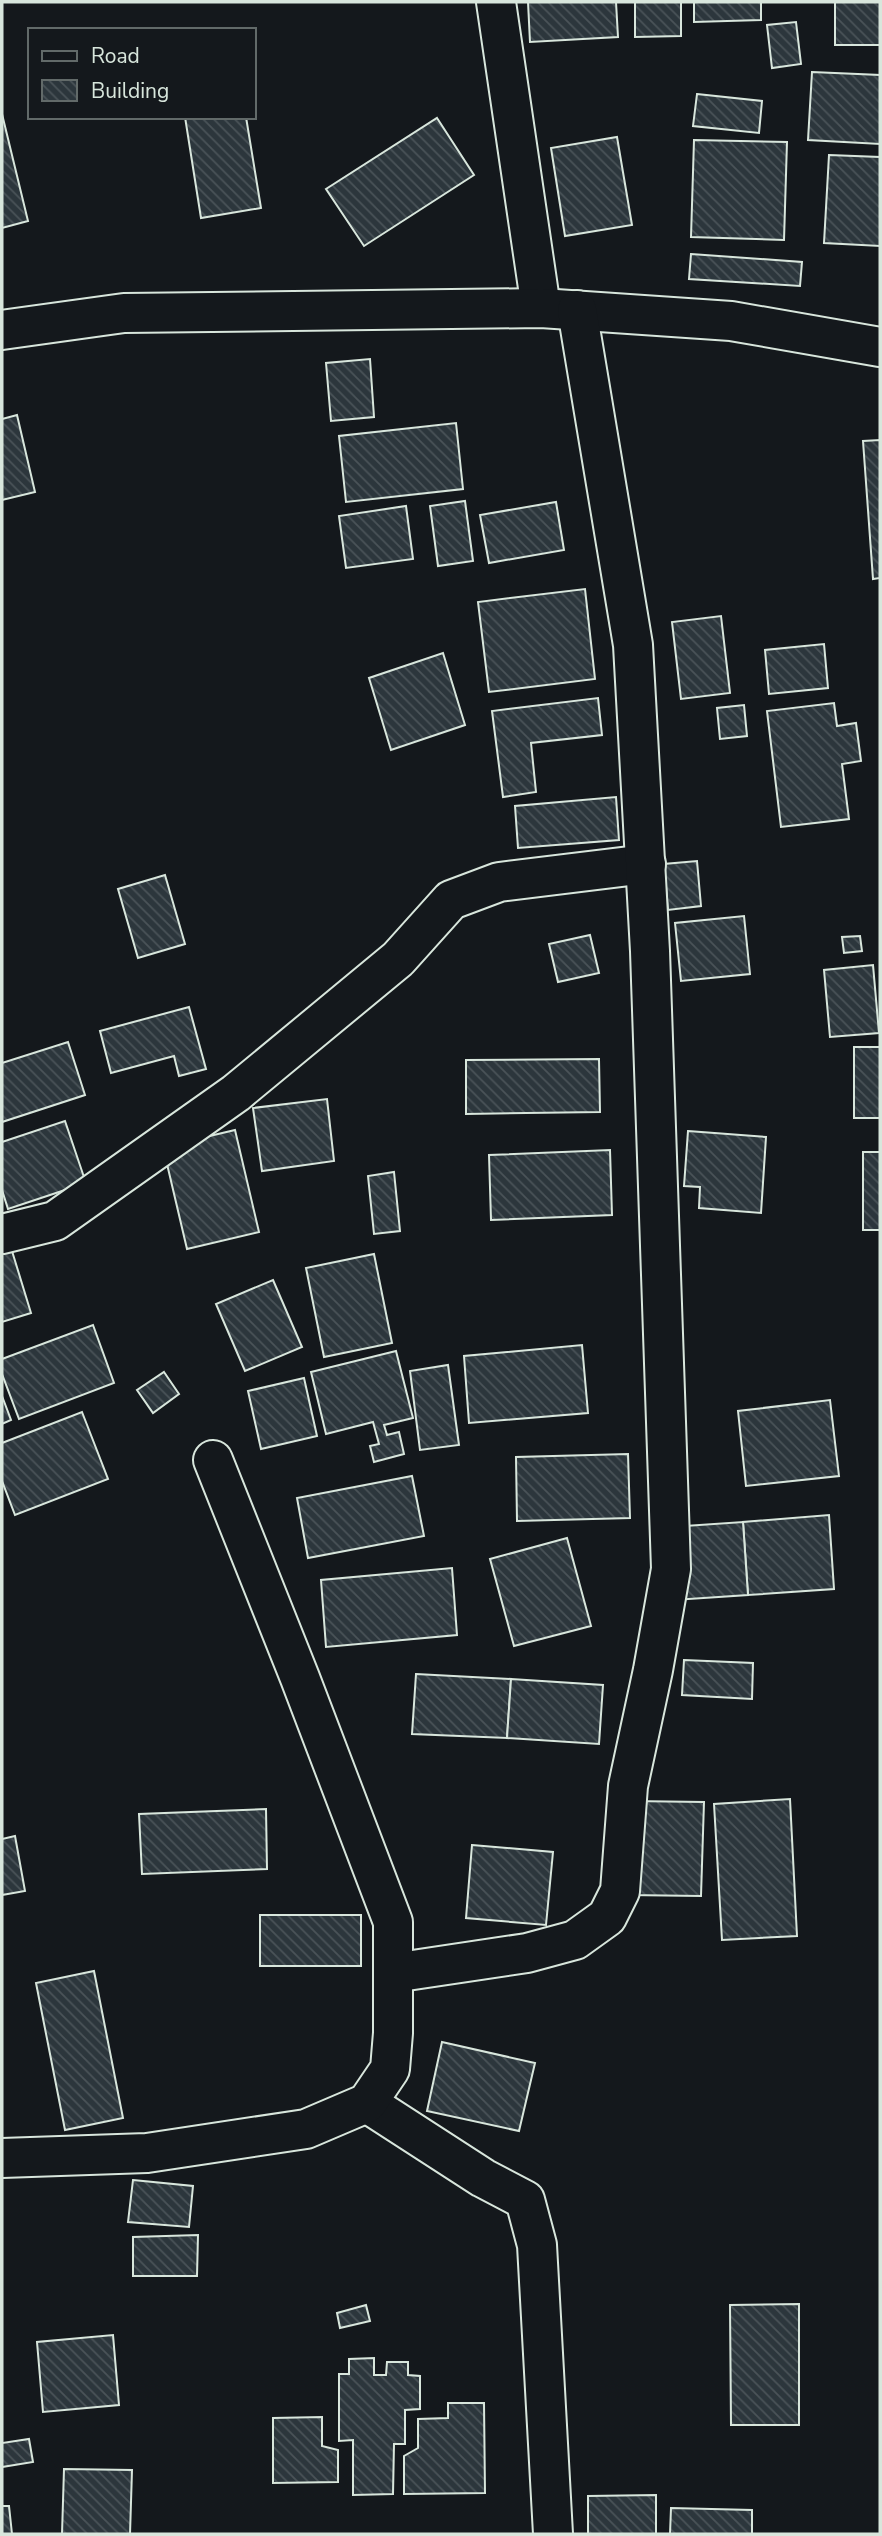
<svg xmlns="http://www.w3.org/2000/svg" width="882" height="2536" font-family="'Nunito Sans',sans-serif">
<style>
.building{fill:url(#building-back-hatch);stroke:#d8e6dc;stroke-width:2}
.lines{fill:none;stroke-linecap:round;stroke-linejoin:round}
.street-casing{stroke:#d8e6dc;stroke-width:42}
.street{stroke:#14181c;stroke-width:38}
</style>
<defs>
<pattern id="building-back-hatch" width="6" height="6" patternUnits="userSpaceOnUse" patternTransform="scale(1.75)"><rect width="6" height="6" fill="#2c363c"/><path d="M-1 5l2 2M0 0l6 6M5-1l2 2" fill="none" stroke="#4a5358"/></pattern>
</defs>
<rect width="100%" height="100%" fill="#14181c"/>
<g class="building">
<path d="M528,2H616L618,37L530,42Z"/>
<path d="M635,2H681V36L635,37Z"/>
<path d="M694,2H761V20L694,22Z"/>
<rect x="835" y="2" width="45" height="43"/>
<path d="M796,22L801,64L772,68L767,25Z"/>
<path d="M812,72L880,75V144L808,140Z"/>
<path d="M697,94L762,101L759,133L693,126Z"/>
<path d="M2,114L28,221L2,228Z"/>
<path d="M185,117H246L261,208L201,218Z"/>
<path d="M437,118L474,175L364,246L326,189Z"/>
<path d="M617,137L632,225L565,236L551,148Z"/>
<path d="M694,140L787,142L784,240L691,237Z"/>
<path d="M829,155L880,157V246L824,243Z"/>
<path d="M691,254L802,262L800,286L689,279Z"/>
<path d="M370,359L374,417L331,421L326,363Z"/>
<path d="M17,415L35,492L2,500V419Z"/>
<path d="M456,423L463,489L346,502L339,436Z"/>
<path d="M880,440V578L873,579L863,441Z"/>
<path d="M465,501L473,561L438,566L430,506Z"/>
<path d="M556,502L564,550L489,563L480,515Z"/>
<path d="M406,506L413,559L346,568L339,516Z"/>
<path d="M585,589L595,679L489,692L478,602Z"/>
<path d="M721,616L730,693L681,699L672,622Z"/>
<path d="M824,644L828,688L769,694L765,650Z"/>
<path d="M443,653L465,725L391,750L369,678Z"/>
<path d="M598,698L602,735L531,743L536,792L503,797L492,711Z"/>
<path d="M834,703L837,726L856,723L861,761L842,764L849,819L781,827L767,711Z"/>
<path d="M744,705L747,736L720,739L717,708Z"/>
<path d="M616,797L619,840L518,848L515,806Z"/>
<path d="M697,861L701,906L668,910L664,864Z"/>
<path d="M165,875L185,944L138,958L118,889Z"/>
<path d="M744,916L750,974L681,981L675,923Z"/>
<path d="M590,935L599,973L558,982L549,944Z"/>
<path d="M860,936L862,951L844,953L842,937Z"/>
<path d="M873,965L879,1033L830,1037L824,970Z"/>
<path d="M189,1007L206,1069L179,1076L174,1056L111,1073L100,1031Z"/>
<path d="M68,1042L85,1095L2,1122V1063Z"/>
<rect x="854" y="1047" width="26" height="71"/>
<path d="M599,1059L600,1112L466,1114V1060Z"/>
<path d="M327,1099L334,1161L262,1171L253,1108Z"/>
<path d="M65,1121L86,1183L8,1209L2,1190V1142Z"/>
<path d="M235,1130L259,1232L187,1249L163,1147Z"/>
<path d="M688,1131L766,1137L761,1213L699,1208L700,1187L684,1186Z"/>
<path d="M610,1150L612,1215L491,1220L489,1155Z"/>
<rect x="863" y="1152" width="17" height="78"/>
<path d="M394,1172L400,1231L374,1234L368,1176Z"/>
<path d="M12,1251L31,1313L2,1322V1254Z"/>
<path d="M374,1254L392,1343L324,1357L306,1268Z"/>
<path d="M273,1280L302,1347L245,1371L216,1304Z"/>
<path d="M93,1325L114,1383L19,1419L2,1374V1359Z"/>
<path d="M582,1345L588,1413L469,1423L464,1356Z"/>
<path d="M396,1351L413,1418L384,1425L387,1435L399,1432L404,1454L374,1462L370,1446L379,1444L373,1422L326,1434L311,1372Z"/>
<path d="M448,1365L459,1445L420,1450L410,1371Z"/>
<path d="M164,1372L179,1394L153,1413L137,1390Z"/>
<path d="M304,1378L317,1436L261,1449L248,1391Z"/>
<path d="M2,1396L11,1420L2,1424Z"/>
<path d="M830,1400L839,1476L746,1486L738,1411Z"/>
<path d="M82,1412L108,1479L15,1515L2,1481V1443Z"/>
<path d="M628,1454L630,1518L517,1521L516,1457Z"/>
<path d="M412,1476L424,1536L308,1558L297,1498Z"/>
<path d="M829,1515L834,1589L748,1595L743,1522Z"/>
<path d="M743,1522L748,1595L674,1600L670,1527Z"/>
<path d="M567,1538L591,1626L514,1646L490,1559Z"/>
<path d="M452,1568L457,1635L326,1647L321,1580Z"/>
<path d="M684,1660L753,1663L752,1699L682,1695Z"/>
<path d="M416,1674L511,1679L507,1738L412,1734Z"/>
<path d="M511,1679L603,1685L599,1744L507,1738Z"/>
<path d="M790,1799L797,1936L722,1940L714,1804Z"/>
<path d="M630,1801L704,1802L701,1896L628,1895Z"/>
<path d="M266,1809L267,1869L142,1874L139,1814Z"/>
<path d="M15,1836L25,1891L2,1895V1839Z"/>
<path d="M472,1845L553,1852L546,1925L466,1918Z"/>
<rect x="260" y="1915" width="101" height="51"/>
<path d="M94,1971L123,2118L65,2130L36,1983Z"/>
<path d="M442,2042L535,2063L519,2131L427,2111Z"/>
<path d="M133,2180L193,2186L189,2227L128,2222Z"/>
<path d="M198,2235L197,2276H133V2237Z"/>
<path d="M799,2304V2425H731L730,2305Z"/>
<path d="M366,2305L370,2321L340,2328L337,2313Z"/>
<path d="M113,2335L119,2405L43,2412L37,2342Z"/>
<path d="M374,2358V2375H386L387,2362H408V2375L420,2376V2409L405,2410V2444H394L393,2494L353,2495V2440L339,2441V2374H349V2359Z"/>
<path d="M448,2403H484L485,2493L404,2494V2456L418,2448V2419L448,2418Z"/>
<path d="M322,2417V2446L338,2450V2482L273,2483V2418Z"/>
<path d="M29,2439L33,2462L2,2467V2443Z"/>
<path d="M64,2469L132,2470L130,2534H62Z"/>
<path d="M656,2495V2534H588V2496Z"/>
<path d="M2,2506H9L12,2534H2Z"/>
<path d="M671,2508L752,2510V2534H670Z"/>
</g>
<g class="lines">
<defs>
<g id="street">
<path d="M496,2L541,308"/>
<path d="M2,330L124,313L541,308L731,321L880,347"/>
<path d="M2,1234L55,1221L236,1093L398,959L451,900L499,882L646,864"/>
<path d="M393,1973L527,1953L575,1940L607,1917L620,1891L628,1786L653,1670L671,1569L650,951L633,645L577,310"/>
<path d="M367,2103L483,2178L525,2200L537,2245L553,2534"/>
<path d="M2,2158L147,2153L306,2129L367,2103L390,2069L393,2033V1922L300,1678L213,1460"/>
</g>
</defs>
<use href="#street" class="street-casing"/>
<use href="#street" class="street"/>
</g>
<rect width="882" height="2536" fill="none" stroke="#d8e6dc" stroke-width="7"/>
<rect x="28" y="28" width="228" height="91" fill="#14181c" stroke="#626a69" stroke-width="2"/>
<rect x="42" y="51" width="35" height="10" fill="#14181c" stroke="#626a69" stroke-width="2"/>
<text x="91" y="63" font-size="21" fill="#d8e6dc">Road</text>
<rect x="42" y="80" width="35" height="21" fill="url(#building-back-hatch)" stroke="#626a69" stroke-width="2"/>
<text x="91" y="98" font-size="21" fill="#d8e6dc">Building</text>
</svg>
